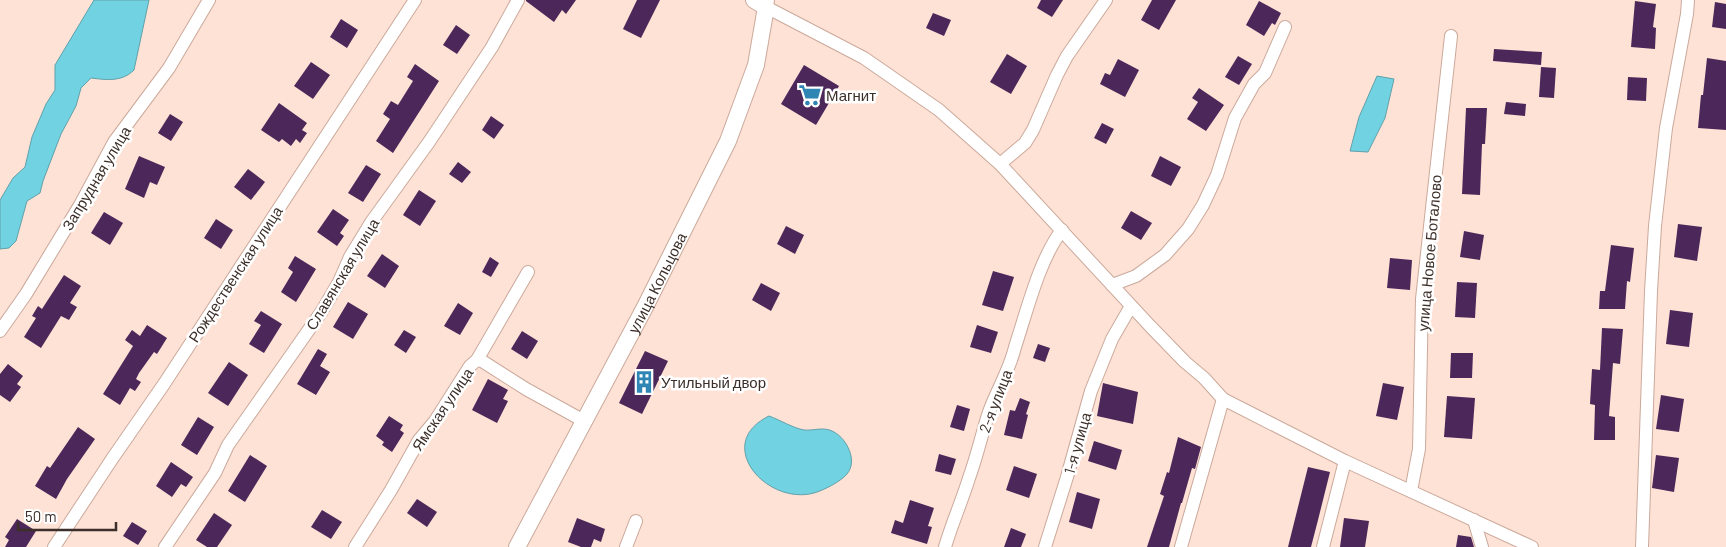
<svg xmlns="http://www.w3.org/2000/svg" width="1726" height="547" font-family="Barlow,sans-serif">
<style>
.water{fill:#71d2e1;stroke:#61a1aa}
.building{fill:#4c2759}
.lines{fill:none;stroke-linecap:round;stroke-linejoin:round}
.minor-casing{stroke:#cba99b;stroke-width:14}
.major-casing{stroke:#cba99b;stroke-width:18}
.minor{stroke:#fff;stroke-width:12}
.major{stroke:#fff;stroke-width:16}
.labels{text-anchor:middle;dominant-baseline:central;stroke-width:5;stroke-linejoin:round;paint-order:stroke}
.poi-label{font-size:15px;fill:#3c2f29;stroke:#fff;text-anchor:start}
.street-label{font-size:15px;fill:#3c2f29;stroke:#fff}
</style>
<rect width="100%" height="100%" fill="#fee2d6"/>
<g class="water">
<path d="M94,0H149L134,70C122,82 107,80 91,78L81,88L76,106L61,134L43,181L40,193L27,201L16,241L9,248L0,249V200L13,178L25,167L32,137L46,104L55,90V65Z"/>
<path d="M1377,76L1394,79L1385,118L1368,152L1350,151L1359,117Z"/>
<path d="M769,416C780,420 793,428 804,430C814,431 824,426 834,432C847,439 858,461 847,474C840,482 824,490 814,493C767,506 712,444 769,416Z"/>
</g>
<g class="building">
<path d="M526,0H576L566,14L562,10L554,22L526,1Z"/>
<path d="M637,0H660L641,38L623,29Z"/>
<path d="M1041,0H1063L1052,17L1037,8Z"/>
<path d="M1152,0H1176L1159,30L1141,20Z"/>
<path d="M1259,1L1281,13L1275,25L1272,23L1264,36L1246,25Z"/>
<path d="M1635,1L1656,4L1653,27L1656,28L1655,49L1631,47Z"/>
<path d="M1715,2L1726,4V29L1712,27Z"/>
<path d="M933,13L951,20L944,36L926,28Z"/>
<path d="M341,19L358,30L347,48L330,37Z"/>
<path d="M456,25L470,35L457,54L443,45Z"/>
<path d="M1494,49L1542,52L1541,65L1493,61Z"/>
<path d="M1007,54L1027,66L1011,94L990,82Z"/>
<path d="M1238,56L1252,64L1239,85L1225,77Z"/>
<path d="M1707,58L1726,61V130L1698,128L1701,95H1703Z"/>
<path d="M1118,59L1139,70L1125,97L1100,84L1105,73L1110,75Z"/>
<path d="M311,62L330,75L313,99L294,86Z"/>
<path d="M415,64L439,81L393,153L376,141L390,119L383,114L391,101L398,105L413,81L407,77Z"/>
<path d="M804,65L839,86L816,125L781,104Z"/>
<path d="M1541,67L1556,68L1554,98L1539,97Z"/>
<path d="M1628,77L1647,78L1646,101L1627,100Z"/>
<path d="M1199,88L1224,105L1206,131L1187,119L1198,102L1192,98Z"/>
<path d="M1506,102L1526,104L1525,116L1504,114Z"/>
<path d="M279,103L307,123L302,130L307,133L300,143L296,139L291,146L282,139L279,142L261,130Z"/>
<path d="M1466,108H1487L1485,144H1482L1480,195L1462,194Z"/>
<path d="M170,114L183,122L171,141L158,133Z"/>
<path d="M491,116L504,125L494,139L482,130Z"/>
<path d="M1102,123L1114,129L1106,144L1094,138Z"/>
<path d="M139,156L165,167L157,185L150,182L144,198L125,189Z"/>
<path d="M1160,156L1181,167L1171,186L1151,176Z"/>
<path d="M458,162L471,172L462,183L449,174Z"/>
<path d="M366,165L381,174L363,202L348,193Z"/>
<path d="M248,169L265,182L251,200L234,187Z"/>
<path d="M419,190L436,201L420,226L403,215Z"/>
<path d="M333,209L349,220L340,233L344,236L337,246L317,232Z"/>
<path d="M1131,211L1152,223L1141,240L1121,228Z"/>
<path d="M104,212L123,223L110,245L91,233Z"/>
<path d="M216,219L233,230L221,249L204,238Z"/>
<path d="M1678,224L1702,227L1697,261L1674,257Z"/>
<path d="M786,226L804,235L795,254L777,244Z"/>
<path d="M1464,231L1484,235L1480,260L1460,257Z"/>
<path d="M1611,245L1634,248L1630,282L1627,281L1625,309H1599L1600,291H1605Z"/>
<path d="M382,254L399,266L385,288L367,276Z"/>
<path d="M295,256L316,269L296,302L281,292L293,272L288,268Z"/>
<path d="M490,257L499,263L491,277L482,272Z"/>
<path d="M1390,258L1412,260L1410,290L1387,288Z"/>
<path d="M993,271L1014,277L1003,311L982,305Z"/>
<path d="M64,275L81,286L70,303L77,307L69,320L61,316L41,348L24,337L36,318L32,316L38,306L42,309Z"/>
<path d="M1457,282L1477,283L1475,318L1455,317Z"/>
<path d="M761,283L780,293L771,311L752,300Z"/>
<path d="M348,302L368,314L353,339L333,327Z"/>
<path d="M458,303L473,313L460,335L444,326Z"/>
<path d="M1670,310L1693,313L1689,347L1666,344Z"/>
<path d="M261,311L282,324L264,353L249,344L261,325L254,321Z"/>
<path d="M147,325L167,338L157,354L154,352L139,373L136,379L141,382L135,391L130,388L120,405L103,394L133,346L125,340L132,330L140,336Z"/>
<path d="M977,325L998,332L991,353L970,347Z"/>
<path d="M1602,328L1623,329L1620,364L1613,363L1609,416L1615,417V440H1594L1595,405L1590,404L1592,369L1600,370Z"/>
<path d="M404,330L416,337L406,353L394,345Z"/>
<path d="M522,331L538,341L527,359L511,349Z"/>
<path d="M1038,344L1050,348L1045,362L1033,358Z"/>
<path d="M318,349L327,354L320,366L330,372L316,395L297,384Z"/>
<path d="M645,351L668,361L642,414L619,403Z"/>
<path d="M1451,353H1473L1472,378H1450Z"/>
<path d="M229,362L248,375L228,406L208,393Z"/>
<path d="M8,364L23,376L17,384L21,387L10,402L0,395V374Z"/>
<path d="M488,379L508,390L503,399L508,401L497,423L472,410Z"/>
<path d="M1103,383L1138,392L1133,424L1097,416Z"/>
<path d="M1383,383L1404,387L1397,420L1376,416Z"/>
<path d="M1661,395L1684,399L1679,432L1656,429Z"/>
<path d="M1447,396L1475,398L1472,439L1444,437Z"/>
<path d="M1020,398L1030,402L1026,414L1028,415L1022,439L1004,435L1010,410L1015,411Z"/>
<path d="M957,405L970,409L964,431L950,427Z"/>
<path d="M389,416L403,425L400,430L404,433L392,452L382,445L384,442L376,436Z"/>
<path d="M198,417L214,427L197,455L181,445Z"/>
<path d="M78,427L95,439L67,479L56,499L35,486L47,466L50,468Z"/>
<path d="M1178,437L1201,447L1195,469L1192,468L1182,503H1181L1169,547H1147L1164,496L1160,494L1167,472L1169,473Z"/>
<path d="M1094,441L1122,450L1116,470L1088,461Z"/>
<path d="M939,454L956,459L951,475L935,471Z"/>
<path d="M250,455L267,466L245,502L228,491Z"/>
<path d="M1656,455L1679,458L1674,492L1652,488Z"/>
<path d="M171,462L193,477L186,487L181,484L172,497L156,486Z"/>
<path d="M1014,466L1037,474L1029,498L1006,490Z"/>
<path d="M1308,467L1330,472L1318,520L1311,547H1288Z"/>
<path d="M1077,492L1100,499L1092,529L1069,522Z"/>
<path d="M417,499L437,512L427,527L407,513Z"/>
<path d="M910,500L934,508L928,526L932,527L927,544L891,533L895,520L903,523Z"/>
<path d="M322,510L342,522L331,539L311,527Z"/>
<path d="M214,513L232,525L217,547H207L196,540Z"/>
<path d="M577,518L605,529L601,542L594,539L591,547H581L568,542Z"/>
<path d="M1344,518L1369,521L1365,547H1340Z"/>
<path d="M17,519L36,531L26,547H5L9,540L5,537Z"/>
<path d="M132,522L147,531L138,545L123,536Z"/>
<path d="M1011,528L1026,534L1021,547H1004Z"/>
<path d="M1458,535L1471,537L1474,547H1456Z"/>
</g>
<g class="lines">
<defs>
<g id="minor">
<path d="M768,0L766,7L864,58L939,110L1000,164L1150,326L1185,362L1204,378L1223,399L1345,461L1532,547"/>
<path d="M1000,164L1025,143L1033,130L1057,75L1067,56L1106,0"/>
<path d="M1112,285L1136,276L1165,255L1188,229L1203,205L1217,175L1235,118L1254,84L1265,73L1285,27"/>
<path d="M0,331L26,294L80,205L114,142L169,68L209,0"/>
<path d="M477,360L482,361L526,389L584,421"/>
<path d="M1411,491L1419,449L1422,299L1451,36"/>
<path d="M1474,520L1482,547"/>
<path d="M54,547L112,459L164,384L415,0"/>
<path d="M165,547L215,473L228,445L322,311L339,282L350,257L372,221L429,142L492,47L518,0"/>
<path d="M355,547L391,490L419,440L435,421L470,366L477,360L528,272"/>
<path d="M626,547L636,521"/>
<path d="M945,547C952,523 962,501 969,478C977,456 982,433 989,412C997,390 1010,369 1015,347C1027,311 1039,260 1062,230"/>
<path d="M1045,547L1067,477L1091,391L1112,339L1131,306"/>
<path d="M1181,547L1223,399"/>
<path d="M1323,547L1345,461"/>
<path d="M1642,547L1651,291L1655,226L1666,128L1687,14L1688,0"/>
</g>
<g id="major">
<path id="s1" d="M517,547L645,307L728,141L756,65L766,7L754,0"/>
</g>
</defs>
<use href="#minor" class="minor-casing"/>
<use href="#major" class="major-casing"/>
<use href="#minor" class="minor"/>
<use href="#major" class="major"/>
</g>
<defs>
<symbol id="supermarket-bare" viewBox="-9 -9 18 18"><path d="M-6-5.5h2.5l.6 2H6L4.5 2H-2.5L-4.4-4H-6ZM-1.5 3.2a1.3 1.3 0 1 0 .1 0ZM3 3.2a1.3 1.3 0 1 0 .1 0Z" fill="#2f85b4" stroke="#fff" stroke-width="2.5" paint-order="stroke"/></symbol>
<symbol id="building-bare" viewBox="-9 -9 18 18"><path d="M-4-6H4V6H1V3H-1V6H-4ZM-2.5-4.3h1.7v1.8h-1.7ZM.8-4.3h1.7v1.8H.8ZM-2.5-1h1.7V.8h-1.7ZM.8-1h1.7V.8H.8Z" fill="#2f85b4" stroke="#fff" stroke-width="2.5" paint-order="stroke"/></symbol>
</defs>
<g fill-rule="evenodd">
<use href="#supermarket-bare" x="794" y="79" width="32" height="32"/>
<use href="#building-bare" x="628" y="366" width="32" height="32"/>
</g>
<g class="labels">
<g class="poi-label">
<text x="826" y="95">Магнит</text>
<text x="661" y="382">Утильный двор</text>
</g>
<g class="street-label">
<text transform="translate(96 178) rotate(-59)">Запрудная улица</text>
<text transform="translate(1429 253) rotate(-85)">улица Новое Боталово</text>
<text transform="translate(235 274) rotate(-57)">Рождественская улица</text>
<text transform="translate(342 274) rotate(-59)">Славянская улица</text>
<text stroke="none"><textPath href="#s1" startOffset="299">улица Кольцова</textPath></text>
<text transform="translate(995 401) rotate(-69)">2-я улица</text>
<text transform="translate(442 409) rotate(-56)">Ямская улица</text>
<text transform="translate(1077 443) rotate(-74)">1-я улица</text>
</g>
</g>
<path d="M18 522v8h98v-8" fill="none" stroke="#3c2f29" stroke-width="2.5"/>
<text x="25" y="522" font-size="15" fill="#3c2f29" stroke="#ffffff" stroke-width="4" paint-order="stroke">50 m</text>
</svg>
